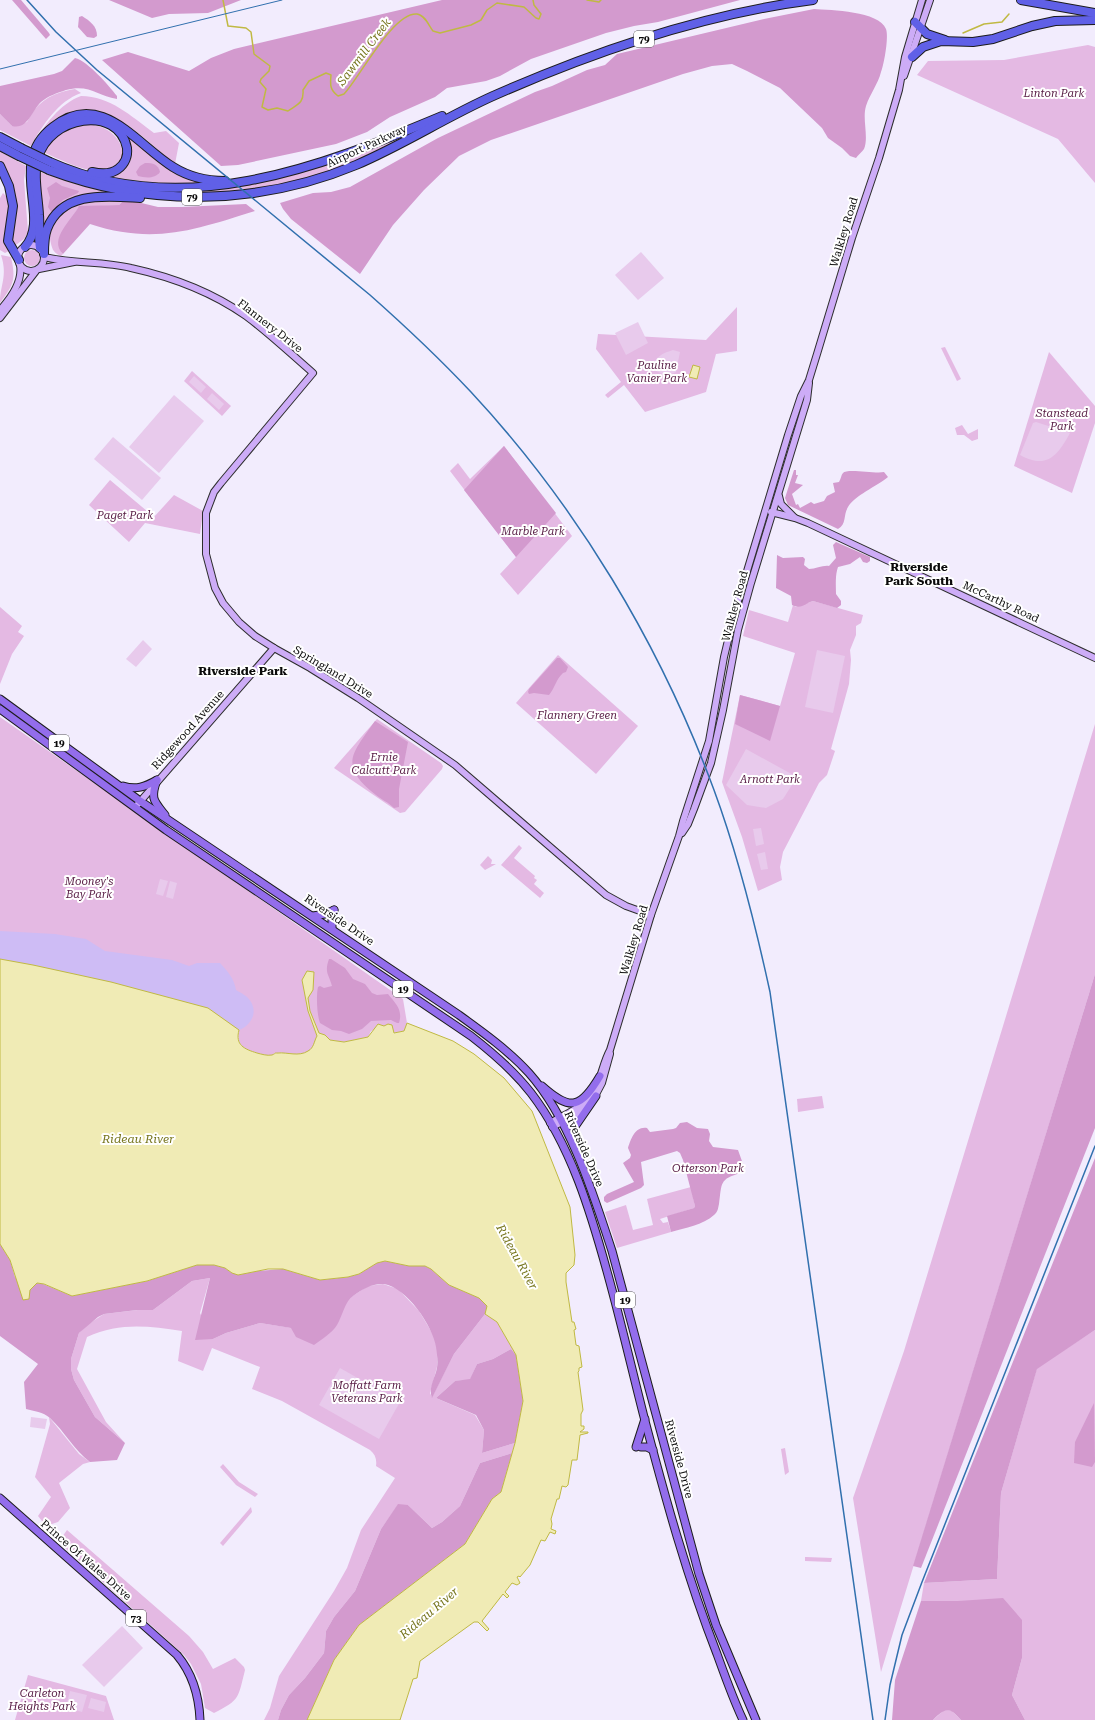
<svg xmlns="http://www.w3.org/2000/svg" width="1095" height="1720" font-family="'Roboto Serif',serif">
<style>
.green{fill:#e4b9e3}
.forest{fill:#d39ace}
.sand{fill:#cebcf5}
.pitch{fill:#e8caec}
.water{fill:#f0ebb5;stroke:#c0b943}
.lines{fill:none;stroke-linecap:round;stroke-linejoin:round}
.stream{stroke:#c0b943;stroke-width:1.5}
.secondary-casing{stroke:#2d2d2d;stroke-width:8}
.primary-casing{stroke:#1c1c1c;stroke-width:9}
.highway-casing{stroke:#1c1c1c;stroke-width:10}
.secondary{stroke:#cdacf7;stroke-width:6}
.primary{stroke:#936dec;stroke-width:7}
.highway{stroke:#6060e7;stroke-width:8}
.tram{stroke:#3170ae;stroke-width:1}
.rail{stroke:#3170ae;stroke-width:1.5}
.highway-bridge-casing{stroke:#1c1c1c;stroke-width:10;stroke-linecap:butt}
.highway-bridge{stroke:#6060e7;stroke-width:8}
.labels{text-anchor:middle;dominant-baseline:central;stroke-width:4;stroke-linejoin:round;paint-order:stroke}
.shield{fill:#fff;stroke:#545454;stroke-width:1}
.shield-label{font-size:10px;font-weight:bold;fill:#0b0b0b}
.park-label{font-size:11px;font-style:italic;fill:#5c2249;stroke:#fff}
.street-label{font-size:11px;fill:#0b0b0b;stroke:#fff}
.water-label{font-size:12px;font-style:italic;fill:#77761e;stroke:#fff}
.neighbourhood-label{font-size:12px;font-weight:bold;fill:#0b0b0b;stroke:#fff}
</style>
<rect width="100%" height="100%" fill="#f2ecfd"/>
<g class="green">
<path d="M1088,45L1095,47V183L1058,139L917,75L928,61L1004,60Z"/>
<path d="M75,89L81,93C58,101 42,126 31,146L0,130V114L12,126L27,122C38,101 51,93 75,89Z"/>
<path d="M81,96C110,96 131,116 154,133L166,131L179,143L175,164C147,142 114,103 74,113C66,115 59,117 52,123C45,129 40,137 34,144C43,126 61,103 81,96Z"/>
<path d="M109,121L157,158L204,183V184H162L109,177L129,152Z"/>
<path d="M84,124C127,124 138,174 96,171C78,169 59,159 43,152C56,135 63,129 84,124Z"/>
<path d="M397,140L398,142L350,165L315,177L250,191L178,194L147,190C216,194 271,182 336,161C357,155 377,148 397,140Z"/>
<path d="M0,151L26,166L24,180L28,232L24,239L13,247L11,242L16,205L0,162Z"/>
<path d="M40,172L79,185L110,193L82,196L46,225L42,224V205Z"/>
<path d="M3,193L9,199V212L4,239L9,251L5,253L0,250V198Z"/>
<path d="M99,200L123,201L119,205L79,207L70,221L60,250L63,254L61,256C52,252 52,248 50,239C47,224 63,210 77,204C84,202 91,201 99,200Z"/>
<circle cx="32" cy="258" r="8"/>
<path d="M1,255L11,257C16,280 14,284 0,303C0,284 8,277 1,255Z"/>
<path d="M737,307V351L716,354L706,392L645,412L624,385L608,398L605,395L621,382L596,349L598,334L706,340Z"/>
<path d="M945,347L961,379L957,381L941,348Z"/>
<path d="M1049,352L1095,406V423L1072,493L1014,466Z"/>
<path d="M192,371L231,406L222,416L184,381Z"/>
<path d="M962,425L968,434L978,429V439L972,441L964,435H957L955,428Z"/>
<path d="M504,446L572,536L518,595L500,574L516,557L450,471L458,463L470,479Z"/>
<path d="M110,480L154,517L174,495L203,511L200,534L145,523L129,542L89,505Z"/>
<path d="M813,601L863,615L861,623L856,626V635L850,650L851,660L849,684L831,749L835,751L827,775L819,783L783,852L780,867L782,880L758,891L742,837L722,782L740,695L780,706L795,653L743,636L749,610L788,622L793,605L796,607Z"/>
<path d="M0,607L22,626L18,632L24,636L12,654L0,684Z"/>
<path d="M558,655L638,726L596,774L516,703Z"/>
<path d="M0,717L403,999L407,1023L404,1031L393,1033L384,1026L371,1031L368,1037L344,1042L330,1040L325,1035L317,1036C314,1041 314,1048 308,1052C299,1057 287,1052 277,1053C273,1053 276,1054 272,1055C267,1056 261,1054 257,1053C244,1049 236,1046 239,1030L111,982L0,959Z"/>
<path d="M377,719L441,763L443,766L442,769L405,812L400,813L334,768Z"/>
<path d="M1095,724V974L881,1672L853,1498L904,1351Z"/>
<path d="M519,845L522,848L514,858L535,876L534,878L537,880L534,884L544,893L540,898L501,865Z"/>
<path d="M488,856L492,860L491,864H496L485,870L480,865Z"/>
<path d="M822,1096L824,1108L798,1112L797,1099Z"/>
<path d="M691,1187L695,1206L694,1208L660,1219L663,1223L668,1222L671,1232L617,1248L605,1212L626,1205L633,1230L653,1225L647,1199Z"/>
<path d="M210,1278L200,1313L213,1339L226,1333L260,1323L292,1328L351,1297L368,1286L383,1284L398,1289L419,1311L434,1336L437,1348V1367L430,1393L432,1397L454,1354L485,1314L497,1322L516,1355L511,1349L493,1359L477,1364L470,1380L455,1381L436,1398L475,1415L484,1430L482,1453L515,1443L512,1453L480,1463L460,1506L442,1522L432,1528L408,1505H398L381,1529L355,1591L334,1617L326,1631L324,1653L305,1678L289,1695L281,1710L278,1720H264L270,1708L279,1676L334,1591L347,1568L361,1530L395,1478L376,1466C377,1459 375,1454 370,1450L282,1401L252,1389L260,1367L212,1348L203,1371L178,1361L182,1331C148,1326 120,1322 87,1337L77,1369L106,1422L125,1443L95,1417L74,1380L71,1369V1359L79,1333L87,1325L104,1314L146,1309L153,1310L192,1281Z"/>
<path d="M1095,1330V1720H1025L1012,1695L1022,1658L958,1601H921L924,1583L997,1579L1001,1493L1037,1368Z"/>
<path d="M49,1417L79,1454L90,1462L83,1464L59,1483L70,1508L58,1522L46,1526L38,1516L51,1497L35,1477L50,1424Z"/>
<path d="M785,1448L789,1472L785,1475L781,1449Z"/>
<path d="M223,1464L239,1482L258,1494L255,1497L236,1485L220,1467Z"/>
<path d="M251,1507L252,1512L223,1546L220,1543Z"/>
<path d="M67,1530L189,1636L203,1652L213,1669L235,1658L244,1667L245,1670C238,1698 240,1700 214,1713L205,1708L201,1684L191,1664L184,1655L64,1547L60,1540Z"/>
<path d="M805,1557H806L832,1558L831,1562L805,1561Z"/>
<path d="M28,1675L106,1696L114,1720H15Z"/>
<path d="M947,1710L952,1711L961,1720H933L943,1711Z"/>
</g>
<g class="forest">
<path d="M12,0H21L49,33L50,35L46,39Z"/>
<path d="M109,0H241L208,13L169,14L152,18Z"/>
<path d="M442,0H740L658,22L634,26L606,33L531,59L500,76L486,81L447,88L435,97L390,117L367,132L336,144L238,165L221,166L102,60L128,52L189,71L211,58L234,49Z"/>
<path d="M814,9C831,10 879,11 886,29C889,37 884,64 881,72C878,84 870,94 866,106C862,119 869,137 864,149C862,152 858,155 856,158L850,156L842,148L828,138L822,128L780,88L747,71L732,64L712,66L683,74L491,140L459,156L424,190L393,225L360,274L291,219L283,209L280,203L313,193L331,192L350,187L438,138L535,92L552,86L587,70L605,65L617,54L764,19Z"/>
<path d="M82,16C90,21 97,26 97,36L94,38L87,37L78,27L79,17Z"/>
<path d="M75,58C88,61 109,86 117,96V99C97,96 90,84 66,90C57,93 48,96 41,102C32,110 28,130 12,126L0,114V86L54,74L62,71Z"/>
<path d="M145,163C153,163 158,164 160,172C155,179 145,178 138,176L136,172L140,166Z"/>
<path d="M56,182L62,186L79,191L78,193L63,200L60,203L57,210L52,213L48,207L50,198L47,188Z"/>
<path d="M123,201H133L158,207H182L246,204L255,211C194,230 154,245 90,224L63,254C48,239 72,220 79,206L119,205Z"/>
<path d="M504,446L556,513L516,557L464,490Z"/>
<path d="M794,470H796V475H798L795,483L803,485L792,494L796,505L798,504L800,508L811,502L814,504L824,501L827,496L835,492L833,483L839,482C841,479 841,475 843,473C847,468 875,474 884,472L888,477C877,486 854,496 848,507C843,515 847,524 838,529L788,505L785,498Z"/>
<path d="M836,542L870,557V561L867,563L863,562L860,557L850,564L838,567C835,576 836,584 836,594L841,601V605L837,608L813,601C805,603 802,610 792,605L791,596L776,588L777,555L783,558L803,557L805,559L804,565L809,569C816,569 823,565 829,566L836,558L833,545Z"/>
<path d="M557,658H560L568,667L566,672L563,673C556,679 555,688 549,695L534,693L529,694L528,692L529,689Z"/>
<path d="M740,695L780,706L770,741L735,724Z"/>
<path d="M375,721L408,742L399,789V807L394,808C388,802 382,800 376,795C338,765 352,754 375,721Z"/>
<path d="M329,959H331L345,968L353,979L365,984L372,993L377,995L388,994C396,1004 403,1010 399,1023H397L391,1020L371,1021L362,1029L349,1034L341,1031L332,1030L320,1023C317,1015 316,996 318,987L320,986L324,988L332,986C329,974 324,973 329,959Z"/>
<path d="M1095,974V1128L921,1568L913,1566Z"/>
<path d="M687,1122L697,1128L708,1129L710,1134L709,1141L713,1147L738,1150L743,1164L741,1173C719,1179 722,1183 719,1204C718,1208 718,1212 714,1215C703,1225 685,1228 671,1232L667,1216L694,1208L695,1206L683,1160L680,1153L677,1151L641,1162L644,1185L641,1188L607,1203L604,1201V1197L607,1194L634,1182L623,1163L630,1158L631,1155L628,1148C631,1139 635,1126 647,1128L650,1132L673,1129L676,1128L680,1123Z"/>
<path d="M1095,1158V1330L1037,1369L1001,1493L997,1579L924,1583Z"/>
<path d="M0,1244L10,1260L15,1277L30,1290L37,1283L43,1284L72,1296L147,1281L197,1265H214L225,1268L232,1273L283,1269L320,1280L348,1277L359,1274L377,1263L385,1261L409,1266H425L431,1269L449,1285L479,1298L487,1306L485,1314L454,1354L432,1398C428,1388 435,1378 437,1368C438,1362 437,1353 436,1347C433,1326 406,1287 384,1284C373,1283 362,1289 353,1296C345,1301 342,1317 337,1325C332,1333 322,1339 314,1345L296,1337L291,1328L260,1323L226,1333L213,1339L195,1340L210,1278L192,1281L153,1310H137L104,1314L98,1317L79,1333L71,1359V1369L74,1380L95,1417L125,1443L117,1460L90,1462C74,1450 65,1432 50,1418C43,1412 34,1411 26,1409L24,1382L38,1364L0,1336Z"/>
<path d="M511,1349L516,1355L523,1401L515,1443L482,1453L484,1430L476,1415L436,1398L455,1381L470,1379L477,1364L493,1359Z"/>
<path d="M1094,1403L1095,1462L1092,1467L1074,1463L1075,1442Z"/>
<path d="M512,1453L501,1492L492,1499L465,1544L359,1625L334,1660L307,1720H278L281,1710L289,1695L305,1678L324,1653L326,1631L334,1617L355,1591L381,1529L398,1504L408,1505L432,1528L442,1522L460,1506L480,1463Z"/>
<path d="M1003,1598L1022,1620V1658L1012,1695L1025,1720H961C949,1706 945,1708 933,1720H892L895,1680L921,1601H958Z"/>
</g>
<path class="sand" d="M0,931L55,934L86,939L105,951L172,960L189,966L197,963H220C228,972 234,978 236,990C241,993 248,996 251,1002C258,1014 250,1026 239,1030L208,1008L33,965L0,959Z"/>
<g class="pitch">
<path d="M641,252L664,278L638,300L615,275Z"/>
<path d="M638,322L648,343L626,355L615,333Z"/>
<path d="M673,350L680,352L676,372L667,376L652,369C656,356 661,354 673,350Z"/>
<path d="M194,376L206,387L201,393L189,382Z"/>
<path d="M212,393L224,404L219,410L207,399Z"/>
<path d="M174,395L204,421L159,473L129,447Z"/>
<path d="M1036,422L1070,433C1058,455 1047,470 1020,455L1033,423Z"/>
<path d="M113,437L161,478L142,500L94,459Z"/>
<path d="M143,640L152,649L136,667L126,659Z"/>
<path d="M817,650L845,656L833,713L805,707Z"/>
<path d="M746,749L797,777L783,799L766,808L747,805L726,785Z"/>
<path d="M761,828L764,844L756,846L753,829Z"/>
<path d="M765,852L768,869L761,870L757,854Z"/>
<path d="M160,879L168,881L163,896L156,894Z"/>
<path d="M170,881L177,883L173,899L166,897Z"/>
<path d="M340,1368L400,1402L379,1439L319,1405Z"/>
<path d="M31,1417L47,1419L45,1429L30,1427Z"/>
<path d="M122,1626L143,1648L104,1687L82,1665Z"/>
<path d="M70,1691L87,1695L82,1712L66,1707Z"/>
<path d="M91,1698L106,1702L104,1712L88,1708Z"/>
</g>
<g class="water">
<path d="M693,365L700,367L697,379L689,377Z"/>
<path d="M0,959L33,965L111,982L208,1008L239,1030C235,1045 244,1049 257,1053C261,1054 267,1056 272,1055C277,1053 273,1053 278,1053C287,1052 299,1057 308,1051C314,1048 314,1041 317,1036L308,1011L302,980L307,971L314,972L313,990L308,998L310,1011L319,1033L325,1035L330,1040L344,1042L368,1037L378,1024L384,1026L388,1024L392,1025L394,1033L404,1031L407,1023L453,1041L474,1054L504,1078L532,1111L570,1207L575,1255L574,1265L566,1273V1282L572,1322H574L576,1329L574,1330L576,1345L579,1346L582,1367L579,1368V1371L578,1372L583,1410L581,1414V1426H584V1429L580,1432H588V1433L580,1435L577,1460H572L568,1485L566,1487L562,1486L559,1499H557L551,1519L552,1524L551,1529L556,1531L555,1534L550,1532L545,1541L541,1540L530,1565L520,1577L519,1576L517,1577L520,1583L517,1585L512,1583L505,1592L509,1596L507,1598L503,1594L482,1621L489,1629L487,1631L478,1622H474L420,1661L417,1678L413,1679L400,1720H307L334,1660L359,1625L465,1544L492,1499L501,1492L515,1443L523,1401L516,1355L497,1322L485,1314L487,1306L479,1298L449,1285L431,1269L425,1266H409L385,1261L377,1263L359,1274L348,1277L320,1280L283,1269H268L238,1275L232,1273L225,1268L214,1265H197L147,1281L72,1296L44,1284L37,1283L30,1290L29,1299L23,1300L10,1260L0,1244Z"/>
</g>
<g class="lines">
<g class="stream">
<path d="M223,0L228,26L246,28L251,32L254,54L270,66L269,71L261,79L260,82L266,89L262,107L268,110L277,108L288,111C298,104 304,103 303,90L309,81L326,73L331,75C330,85 330,90 338,96L344,94C360,77 393,12 417,14C425,15 429,26 433,31L440,33L471,25L481,20L487,10L497,3L524,7L536,18L539,19L541,14L534,5L533,0"/>
<path d="M587,0L599,2L601,0"/>
<path d="M963,33L984,24L1002,22L1009,14"/>
</g>
<defs>
<g id="secondary">
<path d="M904,76L930,0"/>
<circle cx="31" cy="258" r="13"/>
<path d="M44,257C73,264 103,261 131,268C172,277 212,292 246,316C269,333 291,354 313,373L221,483L214,492L206,513V554L215,588L223,603L239,622L255,636L274,648L310,668L358,698L455,765L606,895L626,906L651,915"/>
<path d="M39,269L74,262"/>
<path d="M0,310C11,298 23,282 20,265"/>
<path d="M0,318L36,271"/>
<path d="M779,496L781,504L794,517"/>
<path d="M771,512L795,518L808,523L1095,658"/>
<path d="M138,804L274,648"/>
<path d="M682,833L688,824L694,809L711,763L723,710L738,630L751,583L807,400L809,383"/>
<path d="M593,1100L602,1083L610,1054"/>
<path d="M550,1123C569,1112 588,1106 597,1085C602,1073 604,1061 610,1050L651,915L679,836L683,821L709,741L724,657L735,611L788,435L801,396L809,380L817,354L852,238L879,158L899,90L905,57L922,0"/>
<path d="M552,1127L576,1115L587,1106"/>
</g>
<g id="primary">
<path d="M0,699L140,801L459,1015C484,1033 509,1051 529,1073C570,1119 593,1193 612,1251L699,1574L716,1625L756,1720"/>
<path d="M0,709L166,830L471,1036C493,1053 514,1071 531,1093C571,1145 591,1213 608,1275C621,1322 632,1370 644,1417C665,1497 687,1577 717,1654C725,1676 733,1699 743,1720"/>
<path d="M157,780C150,799 154,801 165,815"/>
<path d="M123,786C136,790 145,787 157,780"/>
<path d="M313,916L325,914L334,910"/>
<path d="M332,929V920L334,910"/>
<path d="M542,1086C571,1112 581,1108 600,1076"/>
<path d="M575,1145L574,1128L596,1096"/>
<path d="M636,1447L645,1419"/>
<path d="M641,1447H647L653,1450"/>
<path d="M0,1498L177,1655C193,1674 199,1695 200,1720"/>
</g>
<g id="highway">
<path d="M1021,0L1095,13"/>
<path d="M915,22L927,34L945,40"/>
<path d="M912,57L923,47L941,41L973,42L993,39L1032,26L1055,21L1095,20"/>
<path d="M0,137L21,148"/>
<path d="M0,146L19,156"/>
<path d="M50,162C182,221 318,168 442,116"/>
<path d="M0,166L9,186L13,206L8,241L19,260"/>
<path d="M49,170C147,207 258,206 356,165C403,145 446,117 493,96C595,51 702,14 813,0"/>
<path d="M25,247C52,217 6,163 53,127C101,89 136,144 173,167C189,177 206,181 225,181"/>
<path d="M40,248C38,237 40,226 39,215C38,196 33,176 38,158C49,116 118,104 127,148C128,156 125,164 118,169C110,175 101,174 92,172"/>
<path d="M44,254C44,246 44,237 47,229C62,190 107,196 140,198"/>
</g>
</defs>
<use href="#secondary" class="secondary-casing"/>
<use href="#primary" class="primary-casing"/>
<use href="#highway" class="highway-casing"/>
<use href="#secondary" class="secondary"/>
<use href="#primary" class="primary"/>
<use href="#highway" class="highway"/>
<path class="tram" d="M0,69L282,0"/>
<g class="rail">
<path d="M27,0L56,32L97,70L370,295C405,326 439,358 471,392C577,506 660,644 714,790C738,855 755,923 770,992L873,1720"/>
<path d="M885,1720L890,1685L902,1635L922,1582L1095,1146"/>
</g>
<defs>
<g id="highway-bridge">
<path d="M21,148L50,162"/>
<path d="M19,156L49,170"/>
</g>
</defs>
<use href="#highway-bridge" class="highway-bridge-casing"/>
<use href="#highway-bridge" class="highway-bridge"/>
</g>
<g class="labels">
<g class="shield">
<rect x="634" y="31" width="20" height="16" rx="3"/>
<rect x="182" y="189" width="20" height="16" rx="3"/>
<rect x="49" y="735" width="20" height="16" rx="3"/>
<rect x="393" y="981" width="20" height="16" rx="3"/>
<rect x="615" y="1292" width="20" height="16" rx="3"/>
<rect x="126" y="1610" width="20" height="16" rx="3"/>
</g>
<g class="shield-label">
<text x="644" y="39">79</text>
<text x="192" y="197">79</text>
<text x="59" y="743">19</text>
<text x="403" y="989">19</text>
<text x="625" y="1300">19</text>
<text x="136" y="1618">73</text>
</g>
<g class="park-label">
<text x="1054" y="93">Linton Park</text>
<text x="657" y="365">Pauline<tspan x="657" dy="13">Vanier Park</tspan></text>
<text x="1062" y="413">Stanstead<tspan x="1062" dy="13">Park</tspan></text>
<text x="125" y="515">Paget Park</text>
<text x="533" y="531">Marble Park</text>
<text x="577" y="715">Flannery Green</text>
<text x="384" y="757">Ernie<tspan x="384" dy="13">Calcutt Park</tspan></text>
<text x="770" y="779">Arnott Park</text>
<text x="89" y="881">Mooney's<tspan x="89" dy="13">Bay Park</tspan></text>
<text x="708" y="1168">Otterson Park</text>
<text x="367" y="1385">Moffatt Farm<tspan x="367" dy="13">Veterans Park</tspan></text>
<text x="42" y="1693">Carleton<tspan x="42" dy="13">Heights Park</tspan></text>
</g>
<g class="street-label">
<text transform="translate(367 146) rotate(-25)">Airport Parkway</text>
<text transform="translate(844 232) rotate(-73)">Walkley Road</text>
<text transform="translate(270 326) rotate(38)">Flannery Drive</text>
<text transform="translate(1001 602) rotate(25)">McCarthy Road</text>
<text transform="translate(735 606) rotate(-75)">Walkley Road</text>
<text transform="translate(333 672) rotate(31)">Springland Drive</text>
<text transform="translate(188 730) rotate(-48)">Ridgewood Avenue</text>
<text transform="translate(339 920) rotate(34)">Riverside Drive</text>
<text transform="translate(634 940) rotate(-73)">Walkley Road</text>
<text transform="translate(584 1149) rotate(66)">Riverside Drive</text>
<text transform="translate(679 1459) rotate(75)">Riverside Drive</text>
<text transform="translate(86 1560) rotate(41)">Prince Of Wales Drive</text>
</g>
<g class="water-label">
<text transform="translate(364 52) rotate(-53)">Sawmill Creek</text>
<text x="138" y="1139">Rideau River</text>
<text transform="translate(517 1257) rotate(61)">Rideau River</text>
<text transform="translate(429 1613) rotate(-40)">Rideau River</text>
</g>
<g class="neighbourhood-label">
<text x="919" y="567">Riverside<tspan x="919" dy="14">Park South</tspan></text>
<text x="243" y="671">Riverside Park</text>
</g>
</g>
</svg>
